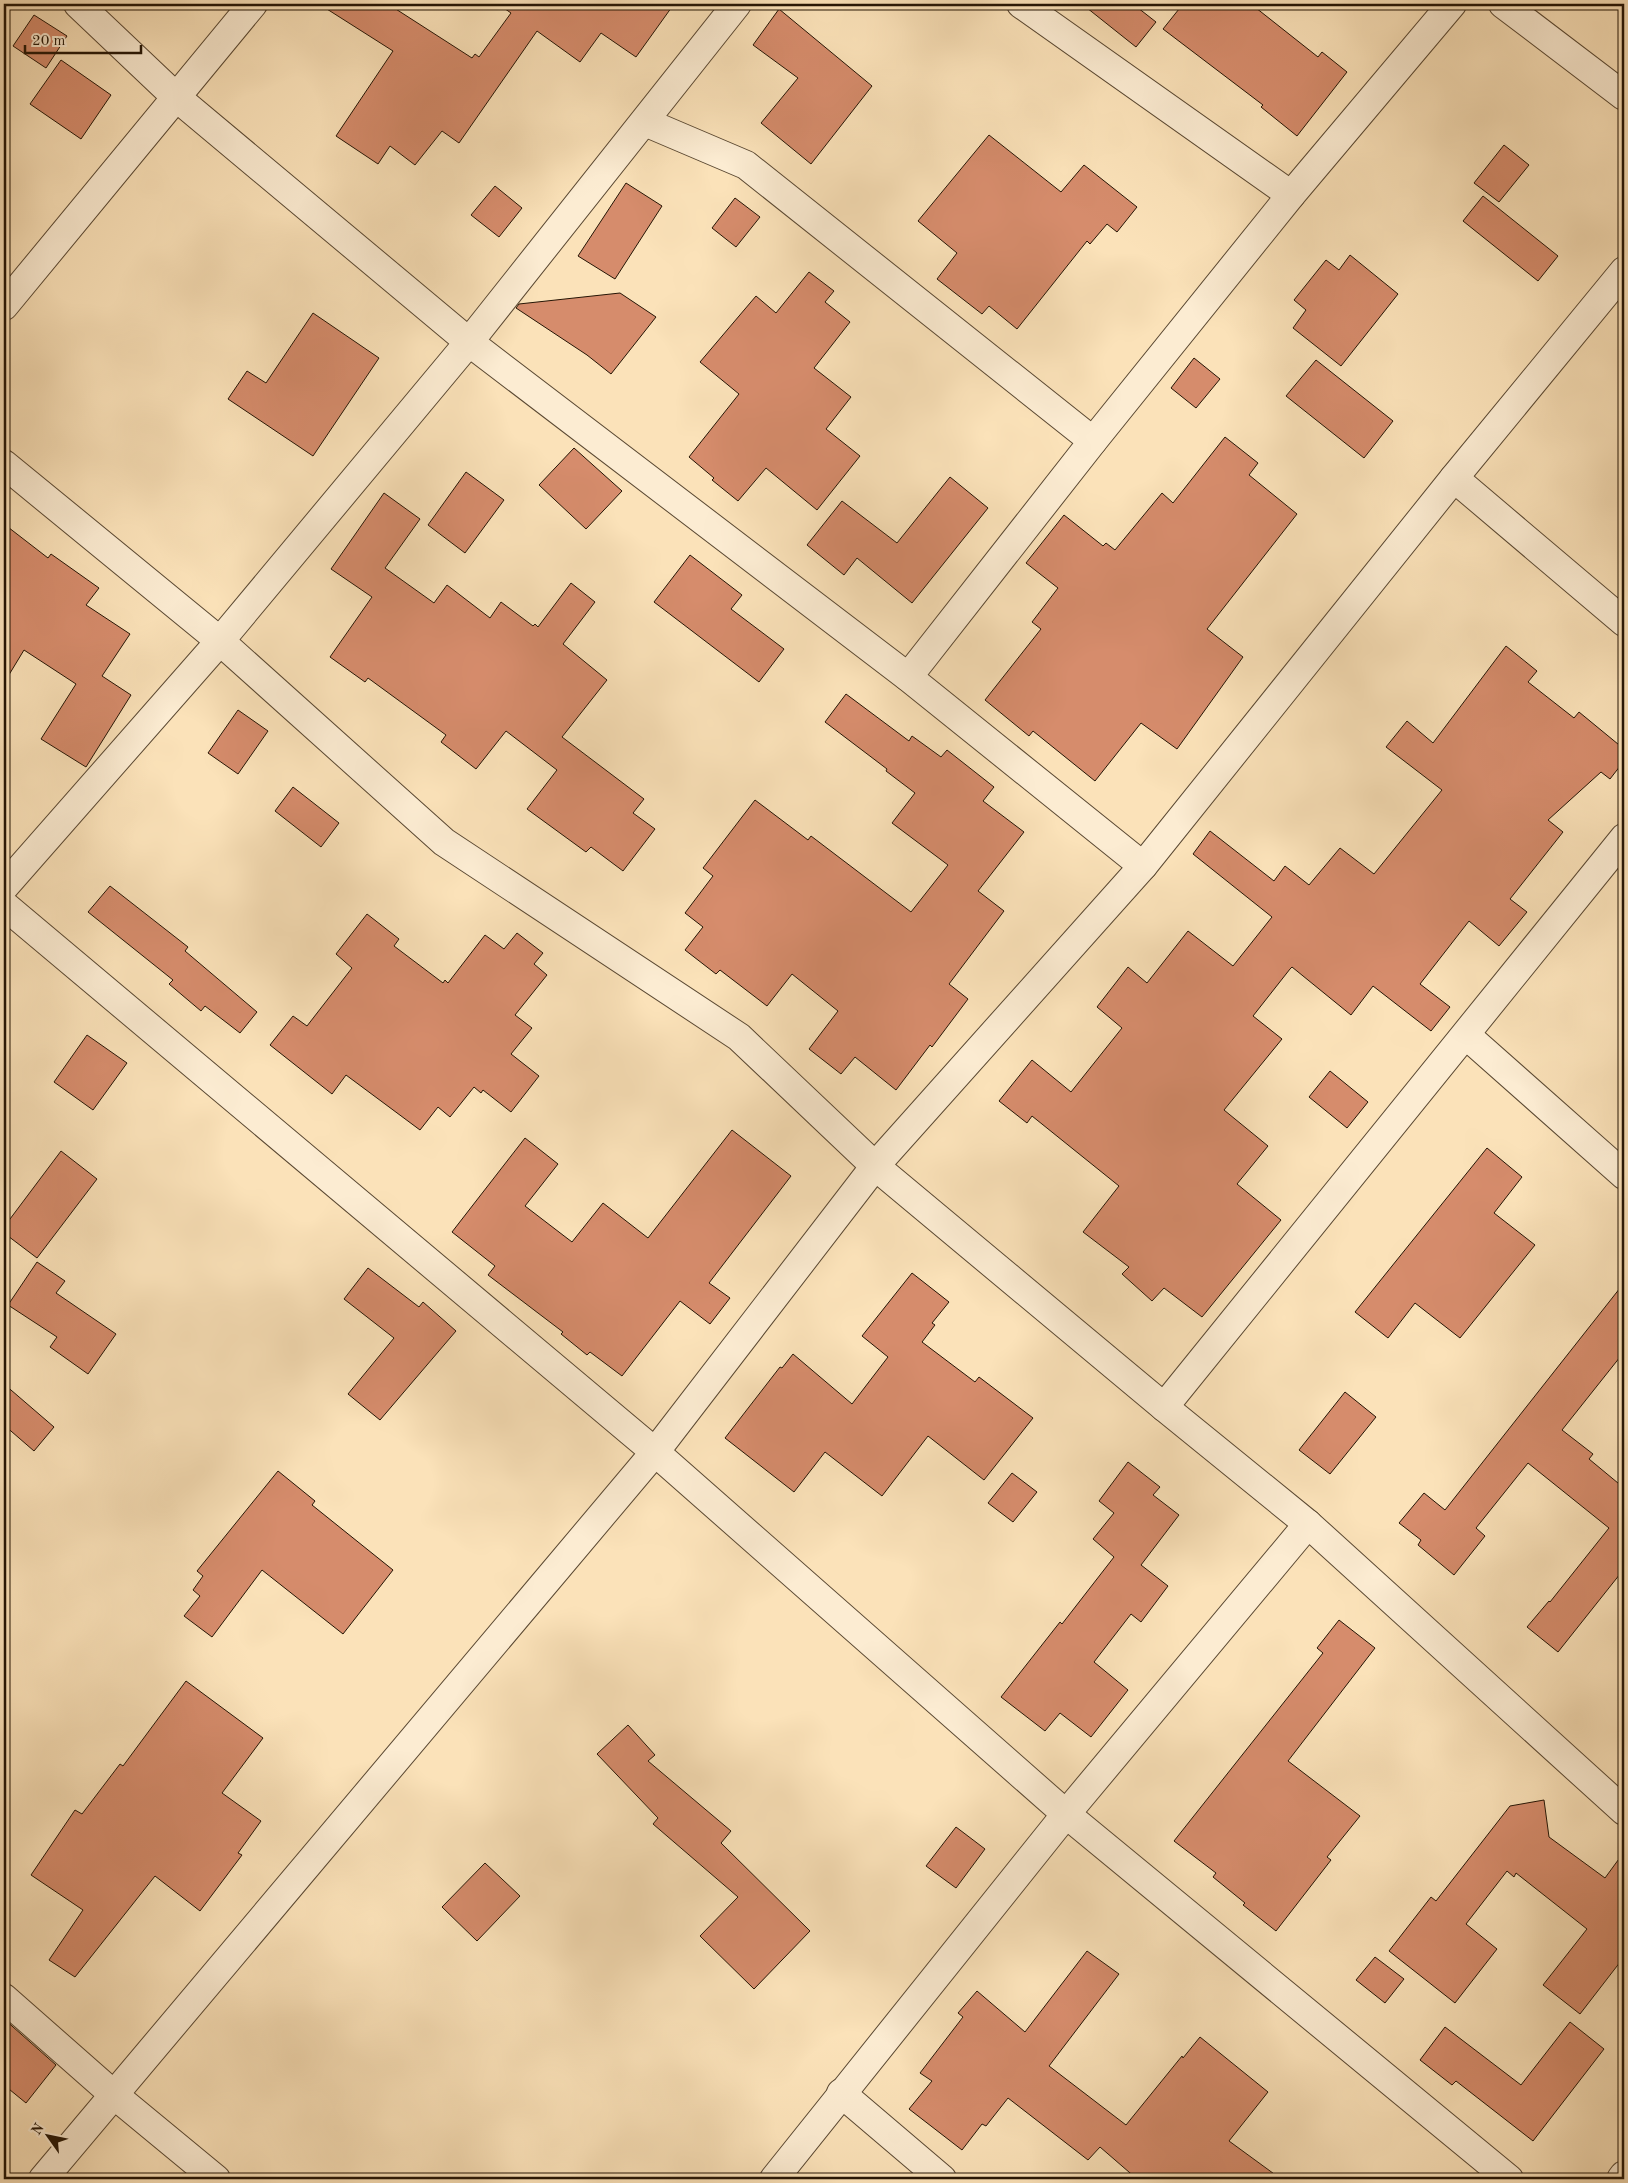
<svg xmlns="http://www.w3.org/2000/svg" width="1628" height="2183" font-family="'Old Standard TT',serif">
<style>
.building{fill:#d68c6c;stroke:#251505}
.lines{fill:none;stroke-linecap:round;stroke-linejoin:round}
.street-casing{stroke:#5a4832;stroke-width:30}
.street{stroke:#fcecd2;stroke-width:28}
</style>
<rect width="100%" height="100%" fill="#fbe2b9"/>
<filter id="stains"><feTurbulence type="fractalNoise" baseFrequency=".004" numOctaves="4"/><feColorMatrix values="0 0 0 0 .2 0 0 0 0 .09 0 0 0 0 .02 0 0 0 .5 -.17"/></filter>
<radialGradient id="worn" r=".72"><stop offset=".6" stop-color="#630" stop-opacity="0"/><stop offset="1" stop-color="#630" stop-opacity=".3"/></radialGradient>
<g class="building">
<path d="M319,4H388L472,58L475,54L479,57L511,13L498,4H674L636,57L601,33L580,62L537,31L459,143L442,131L415,165L390,146L378,164L336,136L393,51Z"/>
<path d="M1082,4H1133L1156,22L1136,47Z"/>
<path d="M1183,4H1251L1318,57L1322,52L1347,72L1297,136L1261,107L1263,105L1163,29Z"/>
<path d="M779,9L872,86L811,164L761,123L798,78L753,45Z"/>
<path d="M34,15L67,36L46,68L13,46Z"/>
<path d="M61,60L111,95L81,139L30,104Z"/>
<path d="M989,135L1061,192L1084,165L1137,207L1117,232L1107,224L1090,244L1087,241L1017,329L989,306L982,314L937,279L957,253L918,221Z"/>
<path d="M1504,145L1529,165L1499,202L1474,183Z"/>
<path d="M626,183L662,206L615,279L578,256Z"/>
<path d="M495,186L522,208L499,237L471,215Z"/>
<path d="M1483,196L1558,256L1538,281L1463,221Z"/>
<path d="M735,198L760,217L736,247L712,228Z"/>
<path d="M1350,255L1398,294L1341,366L1293,328L1306,310L1294,300L1326,260L1339,270Z"/>
<path d="M809,272L834,291L825,302L850,322L814,368L851,397L826,429L860,456L817,510L766,468L738,501L712,480L714,478L689,457L739,394L700,362L756,296L776,313Z"/>
<path d="M620,293L656,317L611,374L587,355L516,308L519,304Z"/>
<path d="M313,313L379,358L313,456L228,399L247,371L266,383Z"/>
<path d="M1194,358L1220,379L1196,408L1171,388Z"/>
<path d="M1316,360L1393,421L1364,458L1286,396Z"/>
<path d="M1225,437L1258,463L1249,475L1297,514L1207,629L1243,657L1177,749L1141,723L1095,781L1033,731L1029,736L985,700L1041,629L1032,622L1058,588L1026,563L1064,515L1103,546L1106,543L1115,550L1162,493L1173,503Z"/>
<path d="M574,448L622,491L586,529L539,485Z"/>
<path d="M466,472L504,500L465,553L428,525Z"/>
<path d="M950,477L988,508L912,603L857,558L844,575L807,545L842,501L897,543Z"/>
<path d="M384,493L420,519L385,568L434,603L447,585L490,618L501,602L533,626L535,624L538,627L571,583L595,602L563,644L607,680L562,737L644,799L633,813L655,829L623,871L591,847L586,852L527,809L557,770L506,731L476,769L441,742L446,735L368,678L365,682L330,657L372,597L331,569Z"/>
<path d="M4,524L48,558L51,554L99,588L86,605L130,634L102,676L131,695L86,767L41,739L76,684L24,650L4,683Z"/>
<path d="M690,555L742,595L731,609L784,649L759,682L654,602Z"/>
<path d="M1506,646L1537,671L1528,682L1574,718L1579,712L1624,749V761L1610,779L1601,772L1548,820L1563,832L1510,899L1527,912L1499,946L1469,921L1420,984L1450,1007L1431,1031L1373,986L1351,1015L1292,967L1290,969L1253,1016L1282,1039L1224,1110L1268,1146L1237,1184L1281,1220L1202,1317L1164,1288L1152,1301L1122,1274L1129,1267L1083,1232L1119,1186L1032,1116L1027,1123L999,1101L1032,1060L1071,1092L1122,1028L1097,1007L1128,967L1147,983L1188,931L1233,966L1272,917L1193,854L1210,831L1274,881L1285,866L1309,885L1340,848L1374,874L1442,790L1386,747L1407,721L1433,743Z"/>
<path d="M846,694L909,741L912,736L941,757L947,750L994,787L983,801L1024,832L978,891L1004,911L949,984L968,999L932,1047L930,1045L896,1090L855,1057L841,1074L809,1049L838,1011L792,974L767,1006L720,970L716,974L685,950L703,927L685,913L713,876L703,868L755,800L808,840L811,836L911,912L948,865L892,823L915,793L886,771L887,769L825,722Z"/>
<path d="M238,710L268,731L238,774L208,753Z"/>
<path d="M293,787L339,823L321,847L275,811Z"/>
<path d="M110,886L188,947L185,951L257,1012L240,1033L205,1006L201,1011L169,984L173,980L88,912Z"/>
<path d="M367,914L399,939L394,946L443,983L445,980L448,983L485,935L504,949L517,933L543,953L534,964L547,975L515,1015L532,1028L511,1054L539,1076L511,1112L483,1090L481,1093L474,1087L450,1117L438,1107L420,1130L346,1075L332,1094L270,1045L293,1016L307,1026L352,968L336,954Z"/>
<path d="M87,1035L127,1063L93,1110L54,1082Z"/>
<path d="M1330,1071L1368,1102L1347,1128L1309,1097Z"/>
<path d="M732,1130L791,1176L709,1283L730,1298L710,1324L680,1301L622,1376L590,1352L587,1355L561,1334L563,1332L488,1275L495,1266L452,1232L525,1138L558,1164L525,1206L572,1242L603,1203L648,1238Z"/>
<path d="M1487,1148L1522,1177L1494,1213L1535,1245L1460,1338L1415,1303L1388,1338L1355,1312Z"/>
<path d="M61,1151L97,1179L37,1258L4,1233V1227Z"/>
<path d="M37,1262L65,1281L56,1293L116,1334L88,1374L50,1347L57,1337L8,1305Z"/>
<path d="M368,1268L419,1307L423,1302L456,1331L380,1420L348,1394L394,1338L344,1299Z"/>
<path d="M912,1273L949,1302L932,1323L935,1325L922,1342L975,1382L979,1377L1033,1418L984,1480L928,1436L882,1496L825,1452L794,1492L725,1438L780,1367L782,1368L793,1354L852,1404L888,1357L862,1336Z"/>
<path d="M1624,1283V1352L1562,1430L1593,1454L1589,1459L1624,1488V1569L1558,1652L1527,1627L1549,1601L1550,1602L1609,1528L1528,1463L1476,1528L1485,1536L1454,1575L1418,1545L1421,1540L1399,1523L1424,1493L1445,1510Z"/>
<path d="M4,1384L54,1427L34,1451L4,1425Z"/>
<path d="M1345,1392L1376,1417L1330,1474L1299,1450Z"/>
<path d="M1128,1462L1160,1487L1153,1495L1179,1515L1141,1565L1168,1586L1141,1622L1131,1614L1094,1662L1128,1690L1091,1737L1060,1713L1045,1731L1001,1697L1060,1622L1062,1624L1114,1557L1093,1539L1114,1513L1099,1501Z"/>
<path d="M278,1471L315,1501L312,1505L393,1570L343,1634L262,1570L212,1637L184,1616L200,1596L193,1590L203,1576L197,1571Z"/>
<path d="M1012,1473L1037,1492L1013,1522L988,1503Z"/>
<path d="M1339,1620L1375,1648L1288,1761L1360,1816L1327,1857L1331,1860L1276,1931L1243,1905L1245,1903L1213,1877L1216,1873L1174,1841L1323,1653L1317,1648Z"/>
<path d="M186,1681L263,1738L222,1793L261,1821L238,1853L242,1855L200,1911L155,1876L75,1977L49,1960L83,1910L31,1875L75,1810L82,1814L120,1764L123,1766Z"/>
<path d="M628,1725L655,1755L648,1761L731,1831L721,1843L810,1931L754,1989L700,1936L738,1897L653,1824L658,1818L597,1754Z"/>
<path d="M1544,1800L1549,1837L1605,1878L1624,1852V1957L1580,2014L1543,1985L1587,1929L1516,1873L1514,1877L1507,1871L1466,1924L1497,1949L1455,2003L1389,1951L1431,1897L1436,1901L1510,1806Z"/>
<path d="M956,1827L985,1849L956,1888L926,1866Z"/>
<path d="M485,1863L520,1896L477,1941L442,1907Z"/>
<path d="M1087,1951L1119,1974L1049,2066L1126,2125L1182,2056L1183,2058L1200,2037L1268,2092L1229,2141L1281,2179H1137L1100,2147L1088,2160L1008,2098L986,2126L982,2124L962,2150L909,2109L932,2081L920,2073L963,2017L958,2013L977,1991L1025,2032Z"/>
<path d="M1375,1957L1404,1979L1385,2003L1356,1980Z"/>
<path d="M4,2019L56,2065L26,2103L4,2085Z"/>
<path d="M1570,2022L1604,2049L1533,2141L1456,2081L1452,2085L1420,2060L1445,2027L1521,2085Z"/>
</g>
<g class="lines">
<defs>
<g id="street">
<path d="M78,4L176,97L469,342L908,677L1143,866"/>
<path d="M1021,4L1291,195"/>
<path d="M1503,4L1624,96"/>
<path d="M645,122L746,165L1093,441"/>
<path d="M4,306L253,4"/>
<path d="M4,464L220,641L444,842L739,1037L875,1166L1164,1407L1308,1524L1624,1811"/>
<path d="M1454,478L1624,622"/>
<path d="M908,677L1093,441L1291,195L1452,4"/>
<path d="M4,887L220,641L469,342L737,4"/>
<path d="M4,905L655,1452L1066,1814L1509,2179"/>
<path d="M1466,1035L1624,1175"/>
<path d="M1164,1407L1624,838"/>
<path d="M4,1998L113,2094L216,2179"/>
<path d="M841,2093L942,2179"/>
<path d="M43,2179L655,1452L875,1166L1143,866L1454,478L1624,271"/>
<path d="M774,2179L1066,1814L1308,1524"/>
<path d="M1621,2179L1624,2175"/>
</g>
</defs>
<use href="#street" class="street-casing"/>
<use href="#street" class="street"/>
</g>
<rect width="1628" height="2183" fill="none" stroke="#fbe2b9" stroke-width="20"/>
<rect x="5" y="5" width="1618" height="2173" fill="none" stroke="#251505" stroke-width="2.5"/>
<rect x="10" y="10" width="1608" height="2163" fill="none" stroke="#251505"/>
<g transform="translate(48 2136) rotate(303)" stroke="#fcecd2" stroke-width="4" paint-order="stroke">
<path d="M0-4L9 19L0 12L-9 19Z" fill="#251505"/>
<text y="-8" font-size="14" font-weight="bold" text-anchor="middle" fill="#251505">N</text>
</g>
<path d="M25 45v8h116v-8" fill="none" stroke="#251505" stroke-width="2.5"/>
<text x="32" y="45" font-size="15" fill="#251505" stroke="#fcecd2" stroke-width="4" paint-order="stroke">20 m</text>
<rect width="100%" height="100%" filter="url(#stains)"/>
<rect width="100%" height="100%" fill="url(#worn)"/>
</svg>
